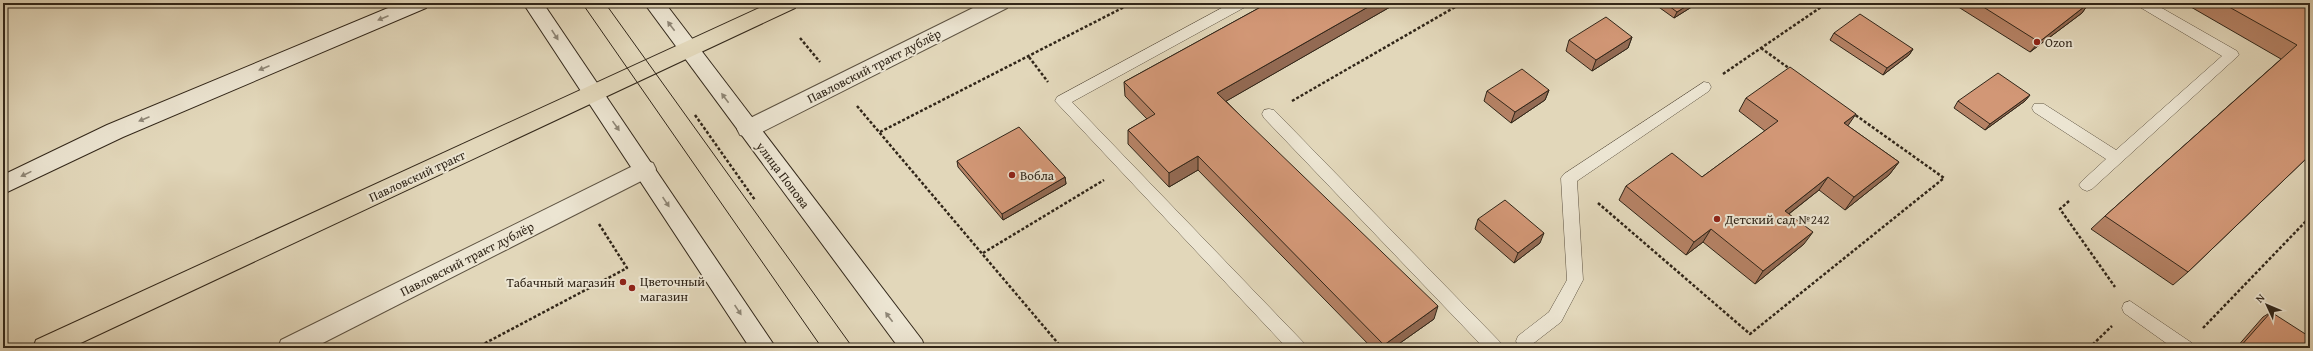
<svg xmlns="http://www.w3.org/2000/svg" width="2313" height="351" font-family="'Gentium Book Plus',serif">
<style>
.lines{fill:none;stroke-linecap:round;stroke-linejoin:round}
.lane-casing{stroke:#5d5241;stroke-width:1}
.street-casing{stroke:#5d5241;stroke-width:2}
.secondary-casing{stroke:#312619;stroke-width:2}
.primary-casing{stroke:#312619;stroke-width:2}
.path{stroke:#312619;stroke-width:2.5;stroke-dasharray:3 2;stroke-linecap:butt}
.lane{fill:#ece5d2;fill-rule:evenodd}
.street{fill:#ece5d2;fill-rule:evenodd}
.secondary{fill:#ece5d2;fill-rule:evenodd}
.primary{fill:#e2d7ba;fill-rule:evenodd}
.tram{stroke:#312619;stroke-width:1}
.wall{fill:#b58265;stroke:#312619}
.shaded-wall{fill:#936a53;stroke:#312619}
.building{fill:#d29776;stroke:#312619}
.oneway{fill:#8e8676}
.poi-dot{fill:#8f2418;stroke:#ece5d2;stroke-width:1.5}
.labels{text-anchor:middle;dominant-baseline:central;stroke-width:4;stroke-linejoin:round;paint-order:stroke}
.poi-label{font-size:13px;fill:#312619;stroke:#ece5d2;text-anchor:start}
.street-label{font-size:13px;fill:#312619;stroke:#ece5d2}
</style>
<rect width="100%" height="100%" fill="#e2d7ba"/>
<filter id="stains"><feTurbulence type="fractalNoise" baseFrequency=".005" numOctaves="4"/><feColorMatrix values="0 0 0 0 .2 0 0 0 0 .09 0 0 0 0 .02 0 0 0 .5 -.17"/></filter>
<radialGradient id="worn" r=".72"><stop offset=".6" stop-color="#630" stop-opacity="0"/><stop offset="1" stop-color="#630" stop-opacity=".3"/></radialGradient>
<g class="lines">
<defs>
<g id="lane">
<path d="M1231,3H1249L1247,6L1072,102L1304,343L1306,348H1287L1055,101L1057,97Z"/>
<path d="M2136,3H2153L2237,51L2239,55L2092,189L2087,191L2082,189L2079,185L2082,181L2106,159L2034,112L2032,108L2034,104H2044L2116,150L2222,56L2138,6Z"/>
<path d="M1704,82L1709,83L1711,87L1709,91L1577,181L1583,280L1561,322L1530,346L1525,348L1518,346L1516,341L1518,336L1549,312L1567,280L1561,178L1564,174Z"/>
<path d="M1269,109L1274,110L1501,343L1503,348H1484L1264,118L1262,114L1264,110Z"/>
<path d="M2130,301L2192,343L2194,348H2173L2124,313L2122,308L2124,303Z"/>
</g>
<g id="street">
<path d="M983,3H1010L1007,8L756,135L748,137L740,135L737,129L740,123Z"/>
<path d="M645,160L653,163L656,169L653,175L313,348H278L281,340Z"/>
</g>
<g id="secondary">
<path d="M400,3H429L426,8L123,137L3,194V175L107,125Z"/>
<path d="M523,3H543L776,348H750Z"/>
<path d="M644,3H665L922,340L925,348H899Z"/>
</g>
<path id="primary" d="M770,3H798L795,8L70,348H33L36,340Z"/>
</defs>
<use href="#lane" class="lane-casing"/>
<use href="#street" class="street-casing"/>
<use href="#secondary" class="secondary-casing"/>
<use href="#primary" class="primary-casing"/>
<g class="path">
<path d="M800,38L820,62"/>
<path d="M1761,48L1790,69"/>
<path d="M1029,57L1048,82"/>
<path d="M1723,74L1827,3"/>
<path d="M1292,101L1462,3"/>
<path d="M857,106L1062,348"/>
<path d="M695,115L755,200"/>
<path d="M880,132L1132,3"/>
<path d="M2069,201L2060,209L2115,287"/>
<path d="M1598,203L1750,334L1944,178L1854,114"/>
<path d="M983,253L1104,180"/>
<path d="M2203,328L2310,217"/>
<path d="M476,348L627,268L599,224"/>
<path d="M2089,348L2112,326"/>
</g>
<use href="#lane" class="lane"/>
<use href="#street" class="street"/>
<use href="#secondary" class="secondary"/>
<use href="#primary" class="primary"/>
<g class="tram">
<path d="M582,3L822,348"/>
<path d="M605,3L853,348"/>
</g>
</g>
<g class="wall">
<path d="M1268,3H1397L1226,101L1434,319L1393,348H1372L1198,170L1169,187L1128,144V130L1147,119L1125,96L1124,82Z"/>
<path d="M1653,3H1698L1674,18Z"/>
<path d="M1952,3H2089L2082,13L2030,52Z"/>
<path d="M2184,3H2301L2310,155L2188,272L2173,285L2091,229L2105,216L2281,59Z"/>
<path d="M1834,33L1913,49L1909,55L1883,75L1830,40Z"/>
<path d="M1632,37L1628,48L1592,71L1566,51L1569,40Z"/>
<path d="M1549,90L1545,100L1511,123L1484,101L1487,91Z"/>
<path d="M2030,95L2025,101L1985,130L1954,108L1958,101Z"/>
<path d="M1746,98L1848,126L1899,162L1889,175L1845,210L1819,190L1789,214L1804,244L1755,284L1703,242L1686,255L1619,200L1626,186L1702,177L1765,131L1739,111Z"/>
<path d="M957,161L1065,177L1066,184L1003,220L958,167Z"/>
<path d="M1478,219L1540,243L1514,263L1475,229Z"/>
<path d="M2271,312L2310,348H2236L2263,317Z"/>
</g>
<g class="shaded-wall">
<path d="M1375,3H1397L1216,107L1217,93Z"/>
<path d="M1691,3H1698L1674,18L1677,12Z"/>
<path d="M2089,3L2082,13L2030,52L2039,42Z"/>
<path d="M1632,37L1628,48L1592,71L1596,60Z"/>
<path d="M1913,49L1909,55L1883,75L1887,68Z"/>
<path d="M1549,90L1545,100L1511,123L1515,112Z"/>
<path d="M2030,95L2025,101L1985,130L1990,124Z"/>
<path d="M1856,114L1847,127L1844,123Z"/>
<path d="M1198,156V170L1169,187V173Z"/>
<path d="M1899,162L1889,175L1845,210L1854,197Z"/>
<path d="M1065,177L1066,184L1003,220L1002,214Z"/>
<path d="M1828,177L1819,190L1777,223L1785,211Z"/>
<path d="M1711,229L1703,242L1686,255L1694,242Z"/>
<path d="M1813,232L1804,244L1755,284L1763,271Z"/>
<path d="M1544,233L1540,243L1514,263L1518,253Z"/>
<path d="M1438,306L1434,319L1393,348H1383L1384,345Z"/>
</g>
<g class="building">
<path d="M1268,3H1375L1217,93L1438,306L1384,345L1198,156L1169,173L1128,130L1155,114L1124,82Z"/>
<path d="M1665,3H1691L1677,12Z"/>
<path d="M1977,3H2089L2039,42Z"/>
<path d="M2222,3H2301L2310,8V155L2188,272L2105,216L2297,45Z"/>
<path d="M1860,14L1913,49L1887,68L1834,33Z"/>
<path d="M1606,17L1632,37L1596,60L1569,40Z"/>
<path d="M1790,67L1856,114L1844,123L1899,162L1854,197L1828,177L1785,211L1813,232L1763,271L1711,229L1694,242L1626,186L1672,153L1702,177L1778,121L1746,98Z"/>
<path d="M1522,69L1549,90L1515,112L1487,91Z"/>
<path d="M1998,73L2030,95L1990,124L1958,101Z"/>
<path d="M1019,127L1065,177L1002,214L957,161Z"/>
<path d="M1505,200L1544,233L1518,253L1478,219Z"/>
<path d="M2271,312L2310,337V348H2239Z"/>
</g>
<defs><path id="oneway-solid" d="M-6-.8H1V-3.2L6.5 0L1 3.2V.8H-6Z"/></defs>
<g class="oneway">
<use href="#oneway-solid" transform="translate(383 18) rotate(157)"/>
<use href="#oneway-solid" transform="translate(671 26) rotate(-127)"/>
<use href="#oneway-solid" transform="translate(555 35) rotate(57)"/>
<use href="#oneway-solid" transform="translate(264 68) rotate(157)"/>
<use href="#oneway-solid" transform="translate(725 98) rotate(-127)"/>
<use href="#oneway-solid" transform="translate(144 119) rotate(157)"/>
<use href="#oneway-solid" transform="translate(616 126) rotate(55)"/>
<use href="#oneway-solid" transform="translate(26 174) rotate(154)"/>
<use href="#oneway-solid" transform="translate(666 202) rotate(56)"/>
<use href="#oneway-solid" transform="translate(738 310) rotate(56)"/>
<use href="#oneway-solid" transform="translate(889 317) rotate(-127)"/>
</g>
<g class="poi-dot">
<circle cx="2037" cy="42" r="4"/>
<circle cx="1012" cy="175" r="4"/>
<circle cx="1717" cy="219" r="4"/>
<circle cx="623" cy="282" r="4"/>
<circle cx="632" cy="288" r="4"/>
</g>
<g class="labels">
<g class="poi-label">
<text x="2045" y="42">Ozon</text>
<text x="1020" y="175">Вобла</text>
<text x="1725" y="219">Детский сад №242</text>
<text x="640" y="281">Цветочный<tspan x="640" dy="15">магазин</tspan></text>
<text x="615" y="282" text-anchor="end">Табачный магазин</text>
</g>
<g class="street-label">
<text transform="translate(874 66) rotate(-27)">Павловский тракт дублёр</text>
<text transform="translate(783 175) rotate(53)">улица Попова</text>
<text transform="translate(417 176) rotate(-25)">Павловский тракт</text>
<text transform="translate(467 259) rotate(-27)">Павловский тракт дублёр</text>
</g>
</g>
<rect width="2313" height="351" fill="none" stroke="#e2d7ba" stroke-width="16"/>
<rect x="4" y="4" width="2305" height="343" fill="none" stroke="#312619" stroke-width="2"/>
<rect x="8" y="8" width="2297" height="335" fill="none" stroke="#312619"/>
<g transform="translate(2267 305) rotate(314)" stroke="#ece5d2" stroke-width="3" paint-order="stroke">
<path d="M0-3L7 15L0 10L-7 15Z" fill="#312619"/>
<text y="-6" font-size="11" font-weight="bold" text-anchor="middle" fill="#312619">N</text>
</g>
<rect width="100%" height="100%" filter="url(#stains)"/>
<rect width="100%" height="100%" fill="url(#worn)"/>
</svg>
